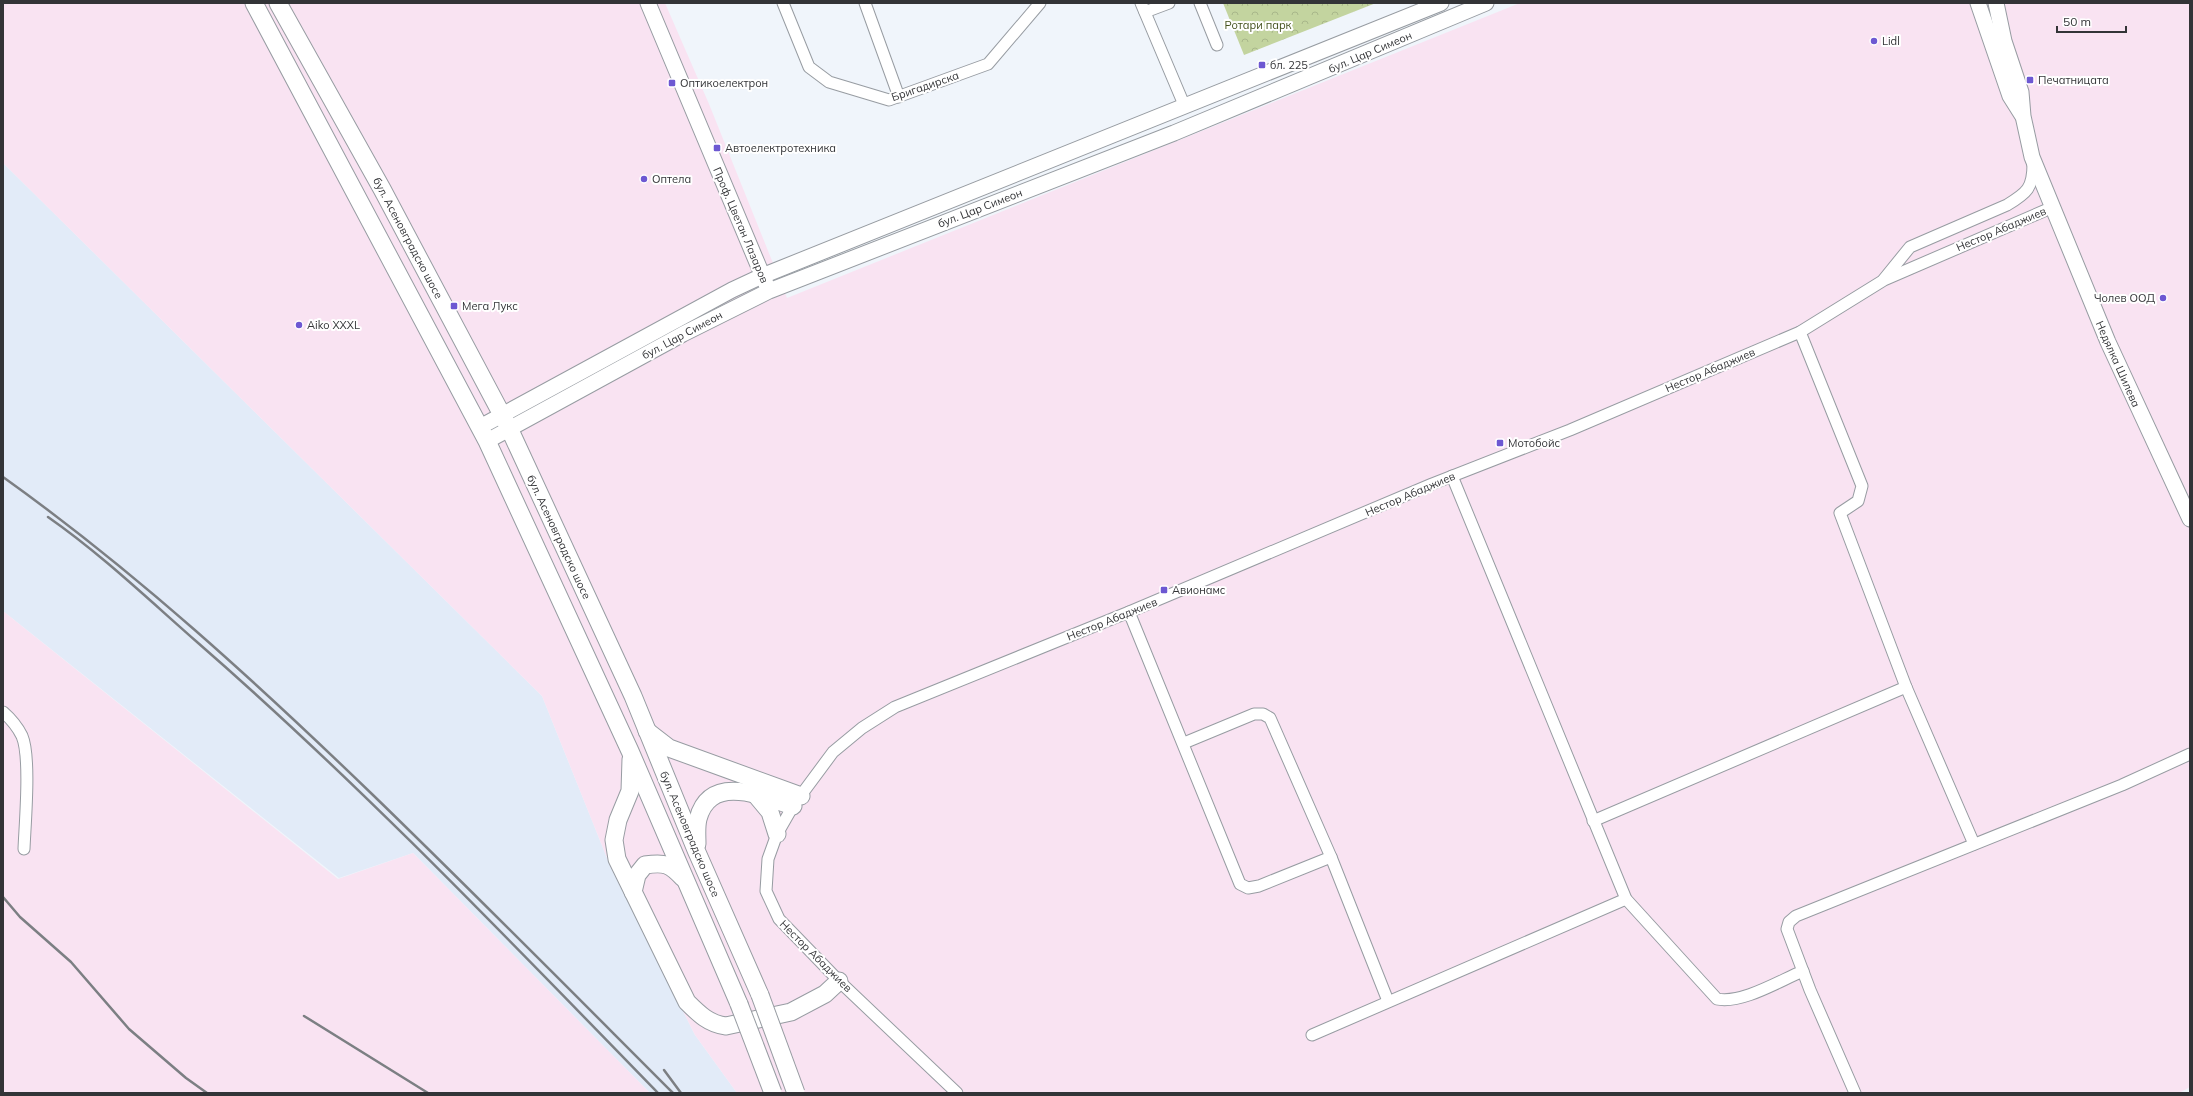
<svg xmlns="http://www.w3.org/2000/svg" width="2193" height="1096" font-family="Mulish,sans-serif">
<style>
.built{fill:#e2ebf8}
.industrial{fill:#f9e3f2}
.park{fill:url(#park-crowns)}
.lines{fill:none;stroke-linecap:round;stroke-linejoin:round}
.street-casing{stroke:#979ca2;stroke-width:13}
.secondary-casing{stroke:#979ca2;stroke-width:17}
.primary-casing{stroke:#979ca2;stroke-width:19}
.street{stroke:#fff;stroke-width:11}
.secondary{stroke:#fff;stroke-width:15}
.primary{stroke:#fff;stroke-width:17}
.rail{stroke:#7c7f83;stroke-width:2.5}
.primary-bridge-casing{stroke:#979ca2;stroke-width:19;stroke-linecap:butt}
.primary-bridge{stroke:#fff;stroke-width:17}
.poi-dot{fill:#6d58d2;stroke:#fff;stroke-width:1.5}
.labels{text-anchor:middle;dominant-baseline:central;stroke-width:4;stroke-linejoin:round;paint-order:stroke}
.park-label{font-size:11px;fill:#43511d;stroke:#fff}
.poi-label{font-size:11px;fill:#333437;stroke:#fff;text-anchor:start}
.street-label{font-size:11px;fill:#333437;stroke:#fff}
</style>
<defs>
<pattern id="park-crowns" width="20" height="18" patternUnits="userSpaceOnUse"><rect width="20" height="18" fill="#c3d49f"/><path d="M2 6a3 3 0 1 1 6 0M12 15a3 3 0 1 1 6 0" fill="none" stroke="#a8b78a"/></pattern>
</defs>
<rect width="100%" height="100%" fill="#f0f5fb"/>
<path class="built" d="M3,163L542,696L611,868L695,1035L737,1093H650L413,853L339,878L3,611Z"/>
<g class="industrial">
<path d="M3,3H665L709,104L787,298L1520,3H2190V1087L2179,1093H737L695,1035L611,868L542,696L3,163Z"/>
<path d="M3,611L338,879L413,853L650,1093H3Z"/>
</g>
<path class="park" d="M1223,3H1376L1244,55Z"/>
<g class="lines">
<defs>
<g id="street">
<path d="M783,3L809,67L829,82L889,100L988,64L1040,3"/>
<path d="M865,3L899,97"/>
<path d="M1141,3L1185,107"/>
<path d="M1200,3L1217,45"/>
<path d="M1145,12L1169,3"/>
<path d="M1884,279L1910,247L2007,205C2027,193 2033,188 2033,164"/>
<path d="M1800,332L1862,486L1858,501L1840,513L1906,687L1974,844"/>
<path d="M1452,476L1626,899L1717,999C1742,1004 1779,981 1803,971"/>
<path d="M1129,612L1240,884L1248,888L1259,886L1331,857"/>
<path d="M3,712C11,719 17,726 22,736C31,757 25,823 24,849"/>
<path d="M1184,743L1254,714H1263L1270,718L1331,857L1388,1001"/>
<path d="M1593,821L1906,687"/>
<path d="M1312,1035L1626,899"/>
<path d="M957,1093L839,981L779,919L766,891L768,859L777,834L793,806L833,752L862,728L895,707L1129,612L1432,484L1570,430L1800,332L1884,280L2053,207"/>
<path d="M1855,1093L1810,990L1787,929L1789,922L1796,916L2122,785L2190,754"/>
</g>
<g id="secondary">
<path d="M648,3L766,284"/>
<path d="M1978,3L2010,96L2022,115"/>
<path d="M1996,3L2004,41L2021,92L2023,116L2032,157L2108,342L2190,519"/>
<path d="M480,427L732,290L762,276L1441,3"/>
<path d="M487,441L683,334L769,291L1174,133L1486,3"/>
</g>
<g id="primary">
<path d="M254,3L487,441L630,751L739,1004"/>
<path d="M278,3L382,189L509,428L633,696L696,850L760,995"/>
<path d="M647,731L669,748L801,796"/>
<path d="M631,759L630,791L618,820L614,840L617,859L687,1002C699,1014 709,1024 726,1026L791,1012L825,994L839,981"/>
<path d="M755,794L770,812L777,834"/>
<path d="M697,844C697,836 696,827 698,819C710,773 762,796 793,806"/>
<path d="M633,892L637,875L645,865C665,862 670,864 683,878"/>
</g>
</defs>
<use href="#street" class="street-casing"/>
<use href="#secondary" class="secondary-casing"/>
<use href="#primary" class="primary-casing"/>
<use href="#street" class="street"/>
<use href="#secondary" class="secondary"/>
<use href="#primary" class="primary"/>
<g class="rail">
<path d="M3,477C136,572 257,683 374,796C475,894 574,994 673,1093"/>
<path d="M48,517C101,554 148,599 197,642C359,783 508,939 658,1093"/>
<path d="M3,897L20,917L71,962L129,1029L186,1078L207,1093"/>
<path d="M304,1016L428,1093"/>
<path d="M664,1070L681,1093"/>
</g>
<defs>
<g id="primary-bridge">
<path d="M760,995L796,1093"/>
<path d="M739,1004L773,1093"/>
</g>
</defs>
<use href="#primary-bridge" class="primary-bridge-casing"/>
<use href="#primary-bridge" class="primary-bridge"/>
</g>
<g class="poi-dot">
<circle cx="1874" cy="41" r="4"/>
<rect x="1258" y="61" width="8" height="8" rx="2"/>
<rect x="2026" y="76" width="8" height="8" rx="2"/>
<rect x="668" y="79" width="8" height="8" rx="2"/>
<rect x="713" y="144" width="8" height="8" rx="2"/>
<circle cx="644" cy="179" r="4"/>
<circle cx="2163" cy="298" r="4"/>
<rect x="450" y="302" width="8" height="8" rx="2"/>
<circle cx="299" cy="325" r="4"/>
<rect x="1496" y="439" width="8" height="8" rx="2"/>
<rect x="1160" y="586" width="8" height="8" rx="2"/>
</g>
<g class="labels">
<g class="park-label">
<text x="1258" y="25">Ротари парк</text>
</g>
<g class="poi-label">
<text x="1882" y="41">Lidl</text>
<text x="1270" y="65">бл. 225</text>
<text x="2038" y="80">Печатницата</text>
<text x="680" y="83">Оптикоелектрон</text>
<text x="725" y="148">Автоелектротехника</text>
<text x="652" y="179">Оптела</text>
<text x="2155" y="298" text-anchor="end">Чолев ООД</text>
<text x="462" y="306">Мега Лукс</text>
<text x="307" y="325">Aiko XXXL</text>
<text x="1508" y="443">Мотобойс</text>
<text x="1172" y="590">Авионамс</text>
</g>
<g class="street-label">
<text transform="translate(1370 52) rotate(-23)">бул. Цар Симеон</text>
<text transform="translate(925 86) rotate(-19)">Бригадирска</text>
<text transform="translate(980 208) rotate(-21)">бул. Цар Симеон</text>
<text transform="translate(741 225) rotate(67)">Проф. Цветан Лазаров</text>
<text transform="translate(2001 229) rotate(-23)">Нестор Абаджиев</text>
<text transform="translate(408 238) rotate(62)">бул. Асеновградско шосе</text>
<text transform="translate(682 335) rotate(-28)">бул. Цар Симеон</text>
<text transform="translate(2118 364) rotate(66)">Недялка Шилева</text>
<text transform="translate(1710 370) rotate(-23)">Нестор Абаджиев</text>
<text transform="translate(1410 494) rotate(-23)">Нестор Абаджиев</text>
<text transform="translate(559 537) rotate(65)">бул. Асеновградско шосе</text>
<text transform="translate(1112 619) rotate(-22)">Нестор Абаджиев</text>
<text transform="translate(690 834) rotate(67)">бул. Асеновградско шосе</text>
<text transform="translate(816 956) rotate(45)">Нестор Абаджиев</text>
</g>
</g>
<rect width="2193" height="1096" fill="none" stroke="#333437" stroke-width="8"/>
<path d="M2057 26v6h69v-6" fill="none" stroke="#333437" stroke-width="2"/>
<text x="2063" y="26" font-size="12" fill="#333437" stroke="#ffffff" stroke-width="3" paint-order="stroke">50 m</text>
</svg>
